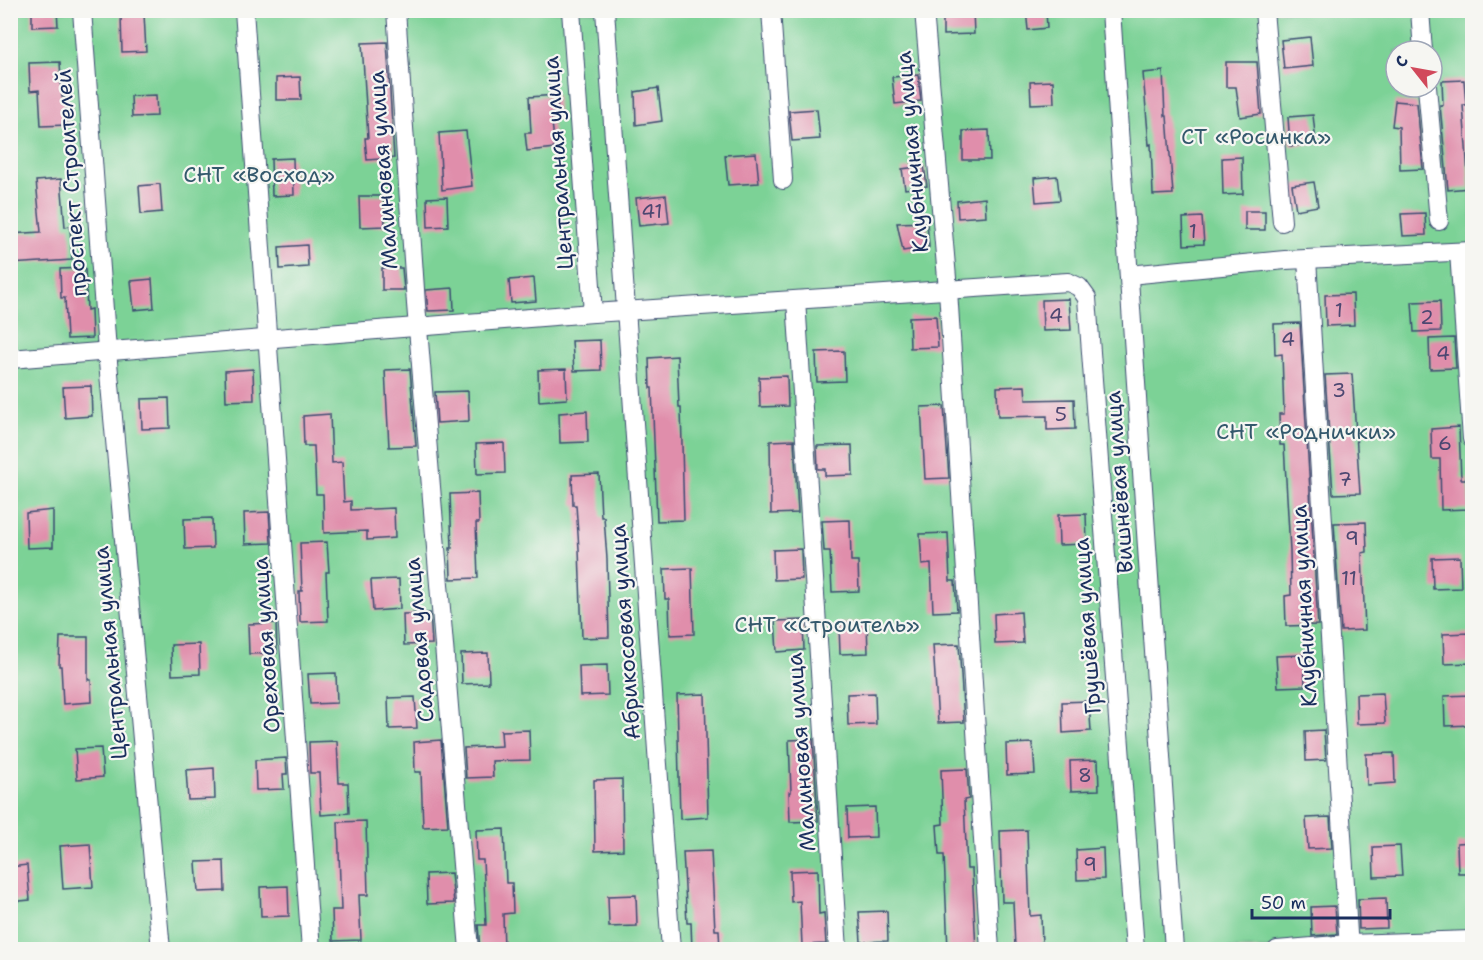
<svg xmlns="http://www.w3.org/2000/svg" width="1483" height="960" font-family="'Shantell Sans',sans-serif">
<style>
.green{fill:#7cd296;stroke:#4c807a;stroke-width:1.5;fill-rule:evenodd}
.building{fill:#e08eab}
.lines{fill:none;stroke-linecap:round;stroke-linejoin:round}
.minor-casing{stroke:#3b4b70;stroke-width:20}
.minor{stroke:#fff;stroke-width:18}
.labels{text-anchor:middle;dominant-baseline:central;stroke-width:4.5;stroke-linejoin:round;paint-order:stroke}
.number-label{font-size:20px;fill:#4c4771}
.park-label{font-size:22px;fill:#33586c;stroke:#f6f6f2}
.street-label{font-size:22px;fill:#1b2f5e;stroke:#f6f6f2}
</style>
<rect width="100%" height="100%" fill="#f6f6f2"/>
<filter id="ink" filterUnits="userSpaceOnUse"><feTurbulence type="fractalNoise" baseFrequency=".0167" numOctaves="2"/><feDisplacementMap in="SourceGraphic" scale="12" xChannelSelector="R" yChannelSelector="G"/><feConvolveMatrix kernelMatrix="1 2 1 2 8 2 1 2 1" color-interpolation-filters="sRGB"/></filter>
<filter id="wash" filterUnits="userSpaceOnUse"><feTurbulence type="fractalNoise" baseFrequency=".008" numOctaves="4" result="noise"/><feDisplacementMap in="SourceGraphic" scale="24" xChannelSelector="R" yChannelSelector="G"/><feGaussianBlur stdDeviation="1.35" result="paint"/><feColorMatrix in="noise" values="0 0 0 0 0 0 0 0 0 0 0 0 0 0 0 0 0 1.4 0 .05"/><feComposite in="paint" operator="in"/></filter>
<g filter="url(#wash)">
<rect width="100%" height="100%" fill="#f2e8d3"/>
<path class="green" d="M10,11H1472V949H11ZM1396,51H1432V87H1396Z"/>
<g id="blocks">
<g class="building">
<path d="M32,10H57L58,26L32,27Z"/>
<path d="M943,10H973L974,34L943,35Z"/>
<path d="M1026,10H1046L1047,28L1028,30Z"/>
<path d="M144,14L146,51L122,52L121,16Z"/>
<path d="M1310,37L1313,66L1284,69L1281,40Z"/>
<path d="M387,42L394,158L367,160L365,138H368L362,43Z"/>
<path d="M60,62L62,97H66L67,125L41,126L39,90L30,91L29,63Z"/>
<path d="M1226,62H1257L1261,114L1240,117L1236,87H1226Z"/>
<path d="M1163,71L1165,116H1167L1173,194L1153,195L1151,144L1149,145L1143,73Z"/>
<path d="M918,75L921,101L895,104L892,77Z"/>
<path d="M300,77L301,100H276V78Z"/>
<path d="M1464,80L1466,105H1463L1469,188L1448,190L1440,105H1443L1442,81Z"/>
<path d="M1053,81L1054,103L1031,104L1030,82Z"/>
<path d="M658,88L662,121L636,125L635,92Z"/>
<path d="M156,95L157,116L132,117L131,96Z"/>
<path d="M557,95L558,114H551L555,148L527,151L525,133H531L529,97Z"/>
<path d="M1395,101L1417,103L1423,169L1400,170L1399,127L1392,126Z"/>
<path d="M817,109L820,139L792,141L789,111Z"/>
<path d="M1313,115L1316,143L1290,146L1288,117Z"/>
<path d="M989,130L990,160H963V131Z"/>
<path d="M466,131L472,186L442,190L439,133Z"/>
<path d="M756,153L759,183L728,185L725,155Z"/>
<path d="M1242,157L1243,194L1223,195L1222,158Z"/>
<path d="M293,158L294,195L272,196L271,159Z"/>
<path d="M924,166L927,186L905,189L902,169Z"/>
<path d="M1057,176L1060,200L1036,202L1034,178Z"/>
<path d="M61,179L65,227L70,226L72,260L10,264V234L41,232L36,181Z"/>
<path d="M1314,182L1318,206L1296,210L1292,185Z"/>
<path d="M160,184L162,212L141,214L139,186Z"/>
<path d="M666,195L669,223L639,226L636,198Z"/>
<path d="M359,196H384L385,226L360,227Z"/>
<path d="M447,197L448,226L428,227L427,198Z"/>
<path d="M985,198L986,216L958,218L957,201Z"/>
<rect x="1245" y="211" width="20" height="19"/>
<path d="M1425,213L1426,235L1403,236L1401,214Z"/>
<path d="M1202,217L1204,244L1184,245L1183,218Z"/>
<path d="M927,222L929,247L903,251L897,223Z"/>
<path d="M307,245L308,267L280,269L279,247Z"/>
<path d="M85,268L87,310L91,309L92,338L67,339L65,298H61L60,269Z"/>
<path d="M382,268H402L404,290H382Z"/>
<path d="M534,278L536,301L511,303L509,280Z"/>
<path d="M152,279L154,308L134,310L131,281Z"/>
<path d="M453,288L454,310L428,311L426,290Z"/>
<path d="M1353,294L1354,325L1326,326L1325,295Z"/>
<path d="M1069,299L1071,330L1043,331L1042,300Z"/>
<path d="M1440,301L1441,331L1414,332L1412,302Z"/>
<path d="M936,316L938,347L910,348L909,317Z"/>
<path d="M1300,323L1318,625L1286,626L1285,596L1291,595L1290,550L1284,445H1280L1279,414H1284L1282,354L1275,355L1274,324Z"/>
<path d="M1454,338L1456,368L1430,369L1429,339Z"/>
<path d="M600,340L601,370L574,371L572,341Z"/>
<path d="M844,351L845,381L817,382L816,352Z"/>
<path d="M677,356L679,407H681L684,520L657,521L652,388H650L649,358Z"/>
<path d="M253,369L254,400L226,401L225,371Z"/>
<path d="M410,369L416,446L389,447L385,370Z"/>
<path d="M566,369L567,399L539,401L538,370Z"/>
<path d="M1352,374L1360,493L1333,494L1325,375Z"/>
<path d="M787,376L788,406L760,407L759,377Z"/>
<path d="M91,386L92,416L65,418L63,387Z"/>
<path d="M1025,386L1026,400L1074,399L1075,429L1047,430V416L998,417L997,387Z"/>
<path d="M468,391L469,421L437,423L435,392Z"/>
<path d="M169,398L170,428L142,429L141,399Z"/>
<path d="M944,406L949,478L925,479L921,407Z"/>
<path d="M587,411L588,442L560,443L559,413Z"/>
<path d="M330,414L332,463L342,462L344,502L351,501V510L394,508L395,538L367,540V531L324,533L323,494H316L314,446H304L303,416Z"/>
<path d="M1459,427L1461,479H1468L1469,509L1441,510L1440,459H1432L1431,429Z"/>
<path d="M794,440L798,513L771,514L770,441Z"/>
<path d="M504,443L505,473L477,474L476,444Z"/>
<path d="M852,445L853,475L825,476V469H818L817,446Z"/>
<path d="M599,474L601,517H604L607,559L609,637L582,638L579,549L576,505H573L572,475Z"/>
<path d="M478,493L479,523H476L478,578L451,579L450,548H452L450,494Z"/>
<path d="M53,510V547L27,548L26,513Z"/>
<path d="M269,512L271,543L245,544L244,513Z"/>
<path d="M1086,514L1087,544L1059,545L1058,515Z"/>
<path d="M212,518L213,548L185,549L184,519Z"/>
<path d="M850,520L851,561H858L859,591L832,592L830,551H824L822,521Z"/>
<path d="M1366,522L1367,552L1362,553L1365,630L1341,631L1334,523Z"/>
<path d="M948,533L950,581H955L957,611L933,612L931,564L922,565L920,534Z"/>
<path d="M327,542L329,572H326L328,621L300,622L299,591H302L300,543Z"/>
<path d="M801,549L802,579L774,580L773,550Z"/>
<path d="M1460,557L1461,588L1433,589L1432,558Z"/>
<path d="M692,568L694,634L670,635L669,599H665L664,569Z"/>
<path d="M399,579L400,609L373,611L371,580Z"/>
<path d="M1021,612L1023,643L995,644L994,614Z"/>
<path d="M430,613L432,644L404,645L403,614Z"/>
<path d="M803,620L804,650L777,652L775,621Z"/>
<path d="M867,622L868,653L840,654L839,624Z"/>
<path d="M276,623L277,653L249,654L248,624Z"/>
<path d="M1471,633L1472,663L1444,664L1443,634Z"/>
<path d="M60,637H88V680H91L92,702L63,704L61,666H59Z"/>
<path d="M199,644L200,674L172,675L171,645Z"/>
<path d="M959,644L964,722L938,723L933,645Z"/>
<path d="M488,653L489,683L462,684L461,654Z"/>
<path d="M1304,655L1305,686L1278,687L1276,656Z"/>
<path d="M607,665L608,695L580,696L579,666Z"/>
<path d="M336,673L337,703L310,704L308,674Z"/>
<path d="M875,693L876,724L848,725L847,694Z"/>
<path d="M1383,693L1385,723L1357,724L1356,694Z"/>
<path d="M705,694L708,817L680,819L677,695Z"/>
<path d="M1471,695L1472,725L1445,726L1444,696Z"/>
<path d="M415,697L417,728L389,729L388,698Z"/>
<path d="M1089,701L1091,731L1063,733L1062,702Z"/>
<path d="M529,730L530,760L492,761L493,777L466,778L464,748L502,746L501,731Z"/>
<path d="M1324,730L1326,760L1306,761L1305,731Z"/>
<path d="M813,739L818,821L790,822L789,792H791L789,740Z"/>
<path d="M441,740L448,826L423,827L421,772H415L414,742Z"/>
<path d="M337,741L339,783H348L349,813L321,815L319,773H310L309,742Z"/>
<path d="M1033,743L1035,774L1007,775L1006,744Z"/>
<path d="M101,748L103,777L77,779L75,749Z"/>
<path d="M1394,753L1395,783L1367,785L1366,754Z"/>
<path d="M286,758L287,774H283L284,789L256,790L255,760Z"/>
<path d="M1098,760L1099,790L1071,791L1070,761Z"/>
<path d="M214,768L215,799L188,800L186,770Z"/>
<path d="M967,769L969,799L964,800L967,869H972L976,950H948L944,855H939L937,825L943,824L941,770Z"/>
<path d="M622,779L623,850L595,851L594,780Z"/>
<path d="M875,807L876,837L848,838L847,808Z"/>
<path d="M1330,817L1332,848L1308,849L1306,818Z"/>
<path d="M366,821L368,895H359L361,940L333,941L332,910H341L338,822Z"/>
<path d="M504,829L506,883H512L513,913L503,914L504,950H480L478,925H486L483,860H477L476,830Z"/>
<path d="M1027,830L1030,916L1041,915L1042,946L1015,947L1013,902H1002L1000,831Z"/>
<path d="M1473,842V873H1458L1457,843Z"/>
<path d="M90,844L93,887L63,889L60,846Z"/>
<path d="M1400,846L1402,876L1374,877L1373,847Z"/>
<path d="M1103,848L1104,879L1077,880L1076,850Z"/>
<path d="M711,851L715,930H719L720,950H692L691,923H687L683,852Z"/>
<path d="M224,861L225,891L198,892L196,862Z"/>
<path d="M27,865L30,900L10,902V867Z"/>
<path d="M818,870L819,914L824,913L826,944L802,945L800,901L791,902L790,871Z"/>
<path d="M451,873L454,903L427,904L426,874Z"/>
<path d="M288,886L289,916L261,917L260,887Z"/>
<path d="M636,895L637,926L609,927L608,896Z"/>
<path d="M1386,898L1387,928L1359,929L1358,899Z"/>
<path d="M1335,906L1337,934L1312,936L1311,907Z"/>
<path d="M887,911L888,941L861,942L859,912Z"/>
</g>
</g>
</g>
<g filter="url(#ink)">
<use href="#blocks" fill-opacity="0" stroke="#3b4b70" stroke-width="1.5"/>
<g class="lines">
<defs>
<g id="minor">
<path d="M82,10L107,351L161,950"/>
<path d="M244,10L311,950"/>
<path d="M396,10L416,304L469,950"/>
<path d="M571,10L593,313"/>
<path d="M605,10L671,950"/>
<path d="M771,10L783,180"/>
<path d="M924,10L948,290L990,950"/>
<path d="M1111,10L1174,950"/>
<path d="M1264,10L1282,222"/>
<path d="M1420,10L1423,51"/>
<path d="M1427,87L1439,221"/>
<path d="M1459,252L1472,439"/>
<path d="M1307,259L1349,950"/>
<path d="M1129,275L1285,260L1472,251"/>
<path d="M796,300L838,950"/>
<path d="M10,359L593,313L1068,282L1079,287L1087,298L1135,950"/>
<path d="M1277,950L1348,944L1472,940"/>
</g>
</defs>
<use href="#minor" class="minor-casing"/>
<use href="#minor" class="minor"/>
</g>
</g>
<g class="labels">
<g class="number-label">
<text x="652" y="211">41</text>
<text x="1193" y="231">1</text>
<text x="1339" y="310">1</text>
<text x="1056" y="315">4</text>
<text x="1427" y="317">2</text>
<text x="1288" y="339">4</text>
<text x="1443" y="353">4</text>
<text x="1339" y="390">3</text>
<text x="1061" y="414">5</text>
<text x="1445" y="443">6</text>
<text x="1345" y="479">7</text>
<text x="1352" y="538">9</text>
<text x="1349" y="578">11</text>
<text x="1085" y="775">8</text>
<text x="1090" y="864">9</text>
</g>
<g class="park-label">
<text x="1256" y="136">СТ «Росинка»</text>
<text x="259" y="174">СНТ «Восход»</text>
<text x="1306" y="431">СНТ «Роднички»</text>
<text x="827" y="624">СНТ «Строитель»</text>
</g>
<g class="street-label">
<text transform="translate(912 152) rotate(-95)">Клубничная улица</text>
<text transform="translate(558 163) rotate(-94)">Центральная улица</text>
<text transform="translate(383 170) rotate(-94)">Малиновая улица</text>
<text transform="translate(71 183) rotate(-94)">проспект Строителей</text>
<text transform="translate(1119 482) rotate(-94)">Вишнёвая улица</text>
<text transform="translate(1304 606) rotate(-93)">Клубничная улица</text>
<text transform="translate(1087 626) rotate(-94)">Грушёвая улица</text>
<text transform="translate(625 632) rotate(-94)">Абрикосовая улица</text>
<text transform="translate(419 640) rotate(-95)">Садовая улица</text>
<text transform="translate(266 645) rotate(-94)">Ореховая улица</text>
<text transform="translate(110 653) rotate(-95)">Центральная улица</text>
<text transform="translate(801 752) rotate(-94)">Малиновая улица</text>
</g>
</g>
<rect width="1483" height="960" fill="none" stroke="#f6f6f2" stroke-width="36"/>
<g transform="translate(1414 69) rotate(301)"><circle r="28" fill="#f6f6f2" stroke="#9ea6b7" stroke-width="1.5"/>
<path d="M0-4.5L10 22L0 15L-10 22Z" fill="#d1495b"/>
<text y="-9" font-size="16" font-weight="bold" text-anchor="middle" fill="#1b2f5e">С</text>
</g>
<path d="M1252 909v9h138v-9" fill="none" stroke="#1b2f5e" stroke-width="3"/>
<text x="1261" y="909" font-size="18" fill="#1b2f5e" stroke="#f6f6f2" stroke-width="4.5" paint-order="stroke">50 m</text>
</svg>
